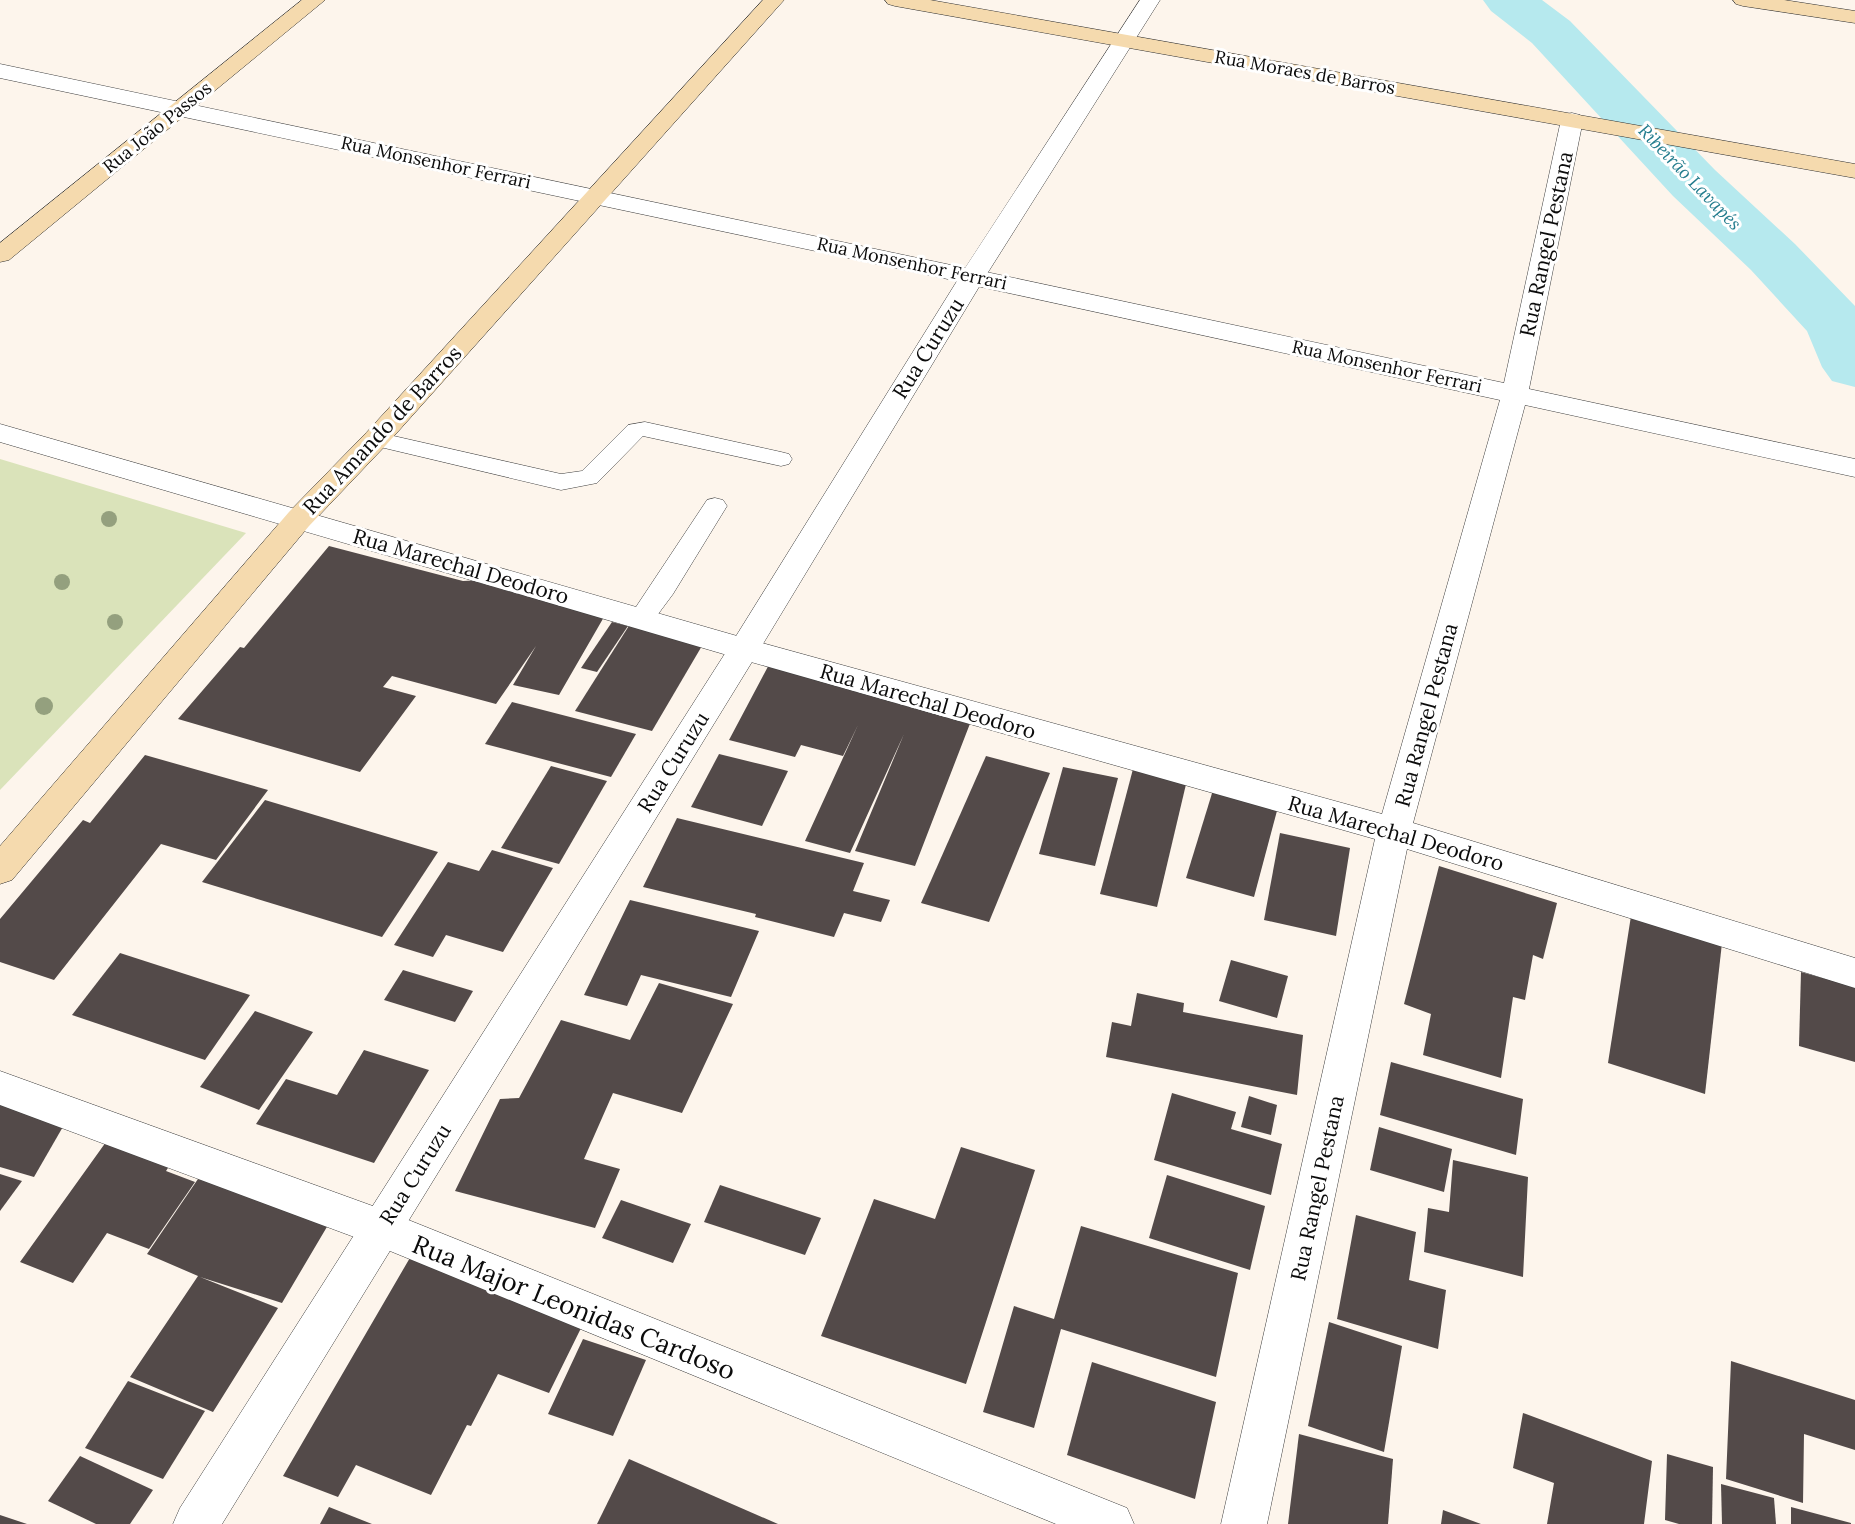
<svg xmlns="http://www.w3.org/2000/svg" width="1855" height="1524" font-family="Lora,serif">
<style>
.green{fill:#dae3ba}
.lines{fill:none;stroke-linecap:round;stroke-linejoin:round}
.river{fill:#b6e9ee;fill-rule:evenodd}
.building{fill:#534a49}
.service-casing{stroke:#3e3e3e;stroke-width:1}
.minor-casing{stroke:#3e3e3e;stroke-width:1}
.tertiary-casing{stroke:#3e3e3e;stroke-width:1}
.secondary-casing{stroke:#2d2d2d;stroke-width:1}
.service{fill:#fff;fill-rule:evenodd}
.minor{fill:#fff;fill-rule:evenodd}
.tertiary{fill:#fff;fill-rule:evenodd}
.secondary{fill:#f5daae;fill-rule:evenodd}
.tree{fill:#94a07e}
.labels{text-anchor:middle;dominant-baseline:central;stroke-width:6;stroke-linejoin:round;paint-order:stroke}
.far-street-label{font-size:18px;fill:#0b0b0b;stroke:#fff}
.far-water-label{font-size:18px;font-style:italic;fill:#247d8e;stroke:#fff}
.street-label{font-size:21px;fill:#0b0b0b;stroke:#fff}
.near-street-label{font-size:26px;fill:#0b0b0b;stroke:#fff}
</style>
<rect width="100%" height="100%" fill="#fdf5ec"/>
<path class="green" d="M0,459L246,533L0,790Z"/>
<g class="lines">
<path class="river" d="M1483,0H1542L1570,21L1715,170L1795,244L1855,306V387L1832,381L1822,367L1807,331L1751,270L1673,196L1532,43L1491,11Z"/>
</g>
<g class="building">
<path d="M329,546L463,581L483,580L608,610L559,695L513,685L536,646L496,704L392,676L383,687L416,696L360,772L178,719L240,647L244,648Z"/>
<path d="M632,621L706,639L652,731L575,711Z"/>
<path d="M612,622L628,626L597,672L581,668Z"/>
<path d="M772,659L971,721L915,866L855,851L904,734L850,853L805,841L858,725L843,756L801,745L795,757L729,740Z"/>
<path d="M512,702L636,734L611,777L485,744Z"/>
<path d="M719,754L788,771L762,826L691,807Z"/>
<path d="M145,755L268,790L216,860L161,844L54,980L0,962V919L83,820L90,823Z"/>
<path d="M986,756L1050,773L989,922L921,903Z"/>
<path d="M551,766L607,781L559,864L501,848Z"/>
<path d="M1063,767L1118,778L1095,866L1039,854Z"/>
<path d="M1133,769L1187,780L1157,907L1100,894Z"/>
<path d="M1213,790L1278,807L1254,897L1186,878Z"/>
<path d="M265,800L438,852L382,937L202,882Z"/>
<path d="M677,818L864,863L853,891L890,900L881,922L844,913L834,937L755,917L756,914L643,887Z"/>
<path d="M1280,833L1350,848L1336,936L1264,920Z"/>
<path d="M492,850L553,868L503,952L446,935L433,957L394,945L448,862L479,871Z"/>
<path d="M1439,866L1557,903L1543,959L1533,955L1525,1000L1513,997L1501,1078L1423,1055L1431,1014L1404,1004Z"/>
<path d="M630,900L759,931L731,997L641,975L627,1006L584,995Z"/>
<path d="M1631,916L1722,943L1705,1094L1608,1063Z"/>
<path d="M120,953L250,995L205,1060L72,1015Z"/>
<path d="M1231,960L1288,976L1277,1018L1219,1001Z"/>
<path d="M403,970L473,991L455,1022L384,1000Z"/>
<path d="M1801,972L1855,987V1062L1799,1046Z"/>
<path d="M659,983L733,1004L682,1113L613,1093L584,1159L620,1169L595,1228L455,1191L500,1099L519,1098L561,1020L630,1040Z"/>
<path d="M1137,993L1184,1003L1183,1012L1303,1035L1297,1095L1106,1057L1112,1022L1131,1026Z"/>
<path d="M255,1011L313,1032L259,1110L200,1087Z"/>
<path d="M364,1050L429,1070L374,1163L256,1124L286,1079L337,1095Z"/>
<path d="M1391,1062L1523,1099L1516,1155L1380,1115Z"/>
<path d="M1172,1093L1236,1112L1231,1129L1282,1144L1271,1195L1154,1160Z"/>
<path d="M0,1094L68,1118L34,1177L0,1167Z"/>
<path d="M1249,1096L1277,1105L1271,1135L1241,1127Z"/>
<path d="M1379,1127L1452,1149L1444,1192L1370,1170Z"/>
<path d="M111,1135L175,1157L166,1171L195,1182L149,1249L107,1233L73,1283L20,1262Z"/>
<path d="M961,1147L1035,1170L966,1384L821,1336L874,1199L935,1219Z"/>
<path d="M1453,1160L1528,1177L1523,1277L1424,1252L1428,1208L1449,1212Z"/>
<path d="M0,1174L22,1181L0,1211Z"/>
<path d="M1167,1175L1265,1206L1250,1270L1149,1238Z"/>
<path d="M200,1176L331,1220L282,1303L200,1277L278,1308L213,1412L130,1377L198,1276L147,1254Z"/>
<path d="M720,1185L821,1218L805,1255L704,1222Z"/>
<path d="M621,1200L691,1224L673,1263L602,1238Z"/>
<path d="M1356,1215L1416,1232L1409,1280L1446,1290L1438,1349L1337,1319Z"/>
<path d="M1081,1226L1238,1273L1216,1377L1061,1329L1034,1428L983,1412L1014,1306L1054,1319Z"/>
<path d="M411,1256L585,1320L549,1393L498,1374L471,1426L467,1425L431,1495L356,1465L338,1497L283,1476Z"/>
<path d="M1329,1322L1402,1346L1384,1452L1308,1426Z"/>
<path d="M583,1339L646,1360L613,1436L548,1414Z"/>
<path d="M1731,1361L1855,1400V1450L1804,1434L1803,1503L1726,1479Z"/>
<path d="M1092,1362L1216,1402L1195,1499L1067,1455Z"/>
<path d="M128,1381L205,1411L163,1479L85,1448Z"/>
<path d="M1523,1413L1652,1461L1644,1524H1547L1554,1483L1513,1468Z"/>
<path d="M1299,1434L1393,1459L1388,1524H1288Z"/>
<path d="M1667,1454L1713,1467L1712,1524H1679L1665,1520Z"/>
<path d="M80,1456L153,1490L130,1524H96L48,1501Z"/>
<path d="M629,1459L778,1524H597Z"/>
<path d="M1721,1484L1774,1498L1776,1524H1722Z"/>
<path d="M329,1507L372,1524H320Z"/>
<path d="M1791,1507L1851,1523V1524H1791Z"/>
<path d="M1443,1510L1481,1524H1441Z"/>
<path d="M0,1515L27,1524H0Z"/>
</g>
<g class="lines">
<defs>
<g id="service">
<path d="M645,422L781,452L789,454L792,459L789,464L781,466L643,436L597,483L561,490L376,446L368,444L365,439L368,434L376,432L561,474L582,471L628,425Z"/>
<path d="M715,498L723,500L727,506L673,594L650,625L641,628L632,625L628,619L707,500Z"/>
</g>
<g id="minor">
<path d="M1572,113L1580,115L1583,120L1529,389L1855,459V477L1525,405L1413,823L1855,958V988L1407,849L1267,1524H1221L1375,839L744,660L0,442V424L744,638L1382,814L1500,400L972,285L963,282L959,277L963,272L972,269L1504,383L1561,120L1564,115Z"/>
<path d="M0,1071L381,1209L1127,1508L1134,1524H1056L373,1244L0,1105Z"/>
</g>
<path id="tertiary" d="M1140,0H1160L985,277L755,657L222,1524H173L180,1508L733,641L957,281L0,78V64L965,268Z"/>
<g id="secondary">
<path d="M302,0H325L9,260L0,262V243Z"/>
<path d="M763,0H784L386,445L309,526L12,880L0,884V846L289,512L366,433Z"/>
<path d="M885,0H930L1855,164V178L895,6L888,4Z"/>
<path d="M1733,0H1784L1855,11V23L1743,6L1736,4Z"/>
</g>
</defs>
<use href="#service" class="service-casing"/>
<use href="#minor" class="minor-casing"/>
<use href="#tertiary" class="tertiary-casing"/>
<use href="#secondary" class="secondary-casing"/>
<use href="#service" class="service"/>
<use href="#minor" class="minor"/>
<use href="#tertiary" class="tertiary"/>
<use href="#secondary" class="secondary"/>
</g>
<g class="tree">
<circle cx="109" cy="519" r="8"/>
<circle cx="62" cy="582" r="8"/>
<circle cx="115" cy="622" r="8"/>
<circle cx="44" cy="706" r="9"/>
</g>
<g class="labels">
<g class="far-street-label">
<text transform="translate(1305 72) rotate(10)">Rua Moraes de Barros</text>
<text transform="translate(157 127) rotate(-39)">Rua João Passos</text>
<text transform="translate(436 162) rotate(12)">Rua Monsenhor Ferrari</text>
<text transform="translate(912 263) rotate(12)">Rua Monsenhor Ferrari</text>
<text transform="translate(1387 366) rotate(12)">Rua Monsenhor Ferrari</text>
</g>
<g class="far-water-label">
<text transform="translate(1690 177) rotate(46)">Ribeirão Lavapés</text>
</g>
<g class="street-label">
<text transform="translate(1546 244) rotate(-78)">Rua Rangel Pestana</text>
<text transform="translate(928 348) rotate(-58)">Rua Curuzu</text>
<text transform="translate(382 430) rotate(-47)">Rua Amando de Barros</text>
<text transform="translate(461 566) rotate(16)">Rua Marechal Deodoro</text>
<text transform="translate(928 701) rotate(16)">Rua Marechal Deodoro</text>
<text transform="translate(1426 715) rotate(-75)">Rua Rangel Pestana</text>
<text transform="translate(673 762) rotate(-58)">Rua Curuzu</text>
<text transform="translate(1396 833) rotate(16)">Rua Marechal Deodoro</text>
<text transform="translate(415 1174) rotate(-58)">Rua Curuzu</text>
<text transform="translate(1317 1188) rotate(-78)">Rua Rangel Pestana</text>
</g>
<g class="near-street-label">
<text transform="translate(574 1307) rotate(22)">Rua Major Leonidas Cardoso</text>
</g>
</g>
</svg>
